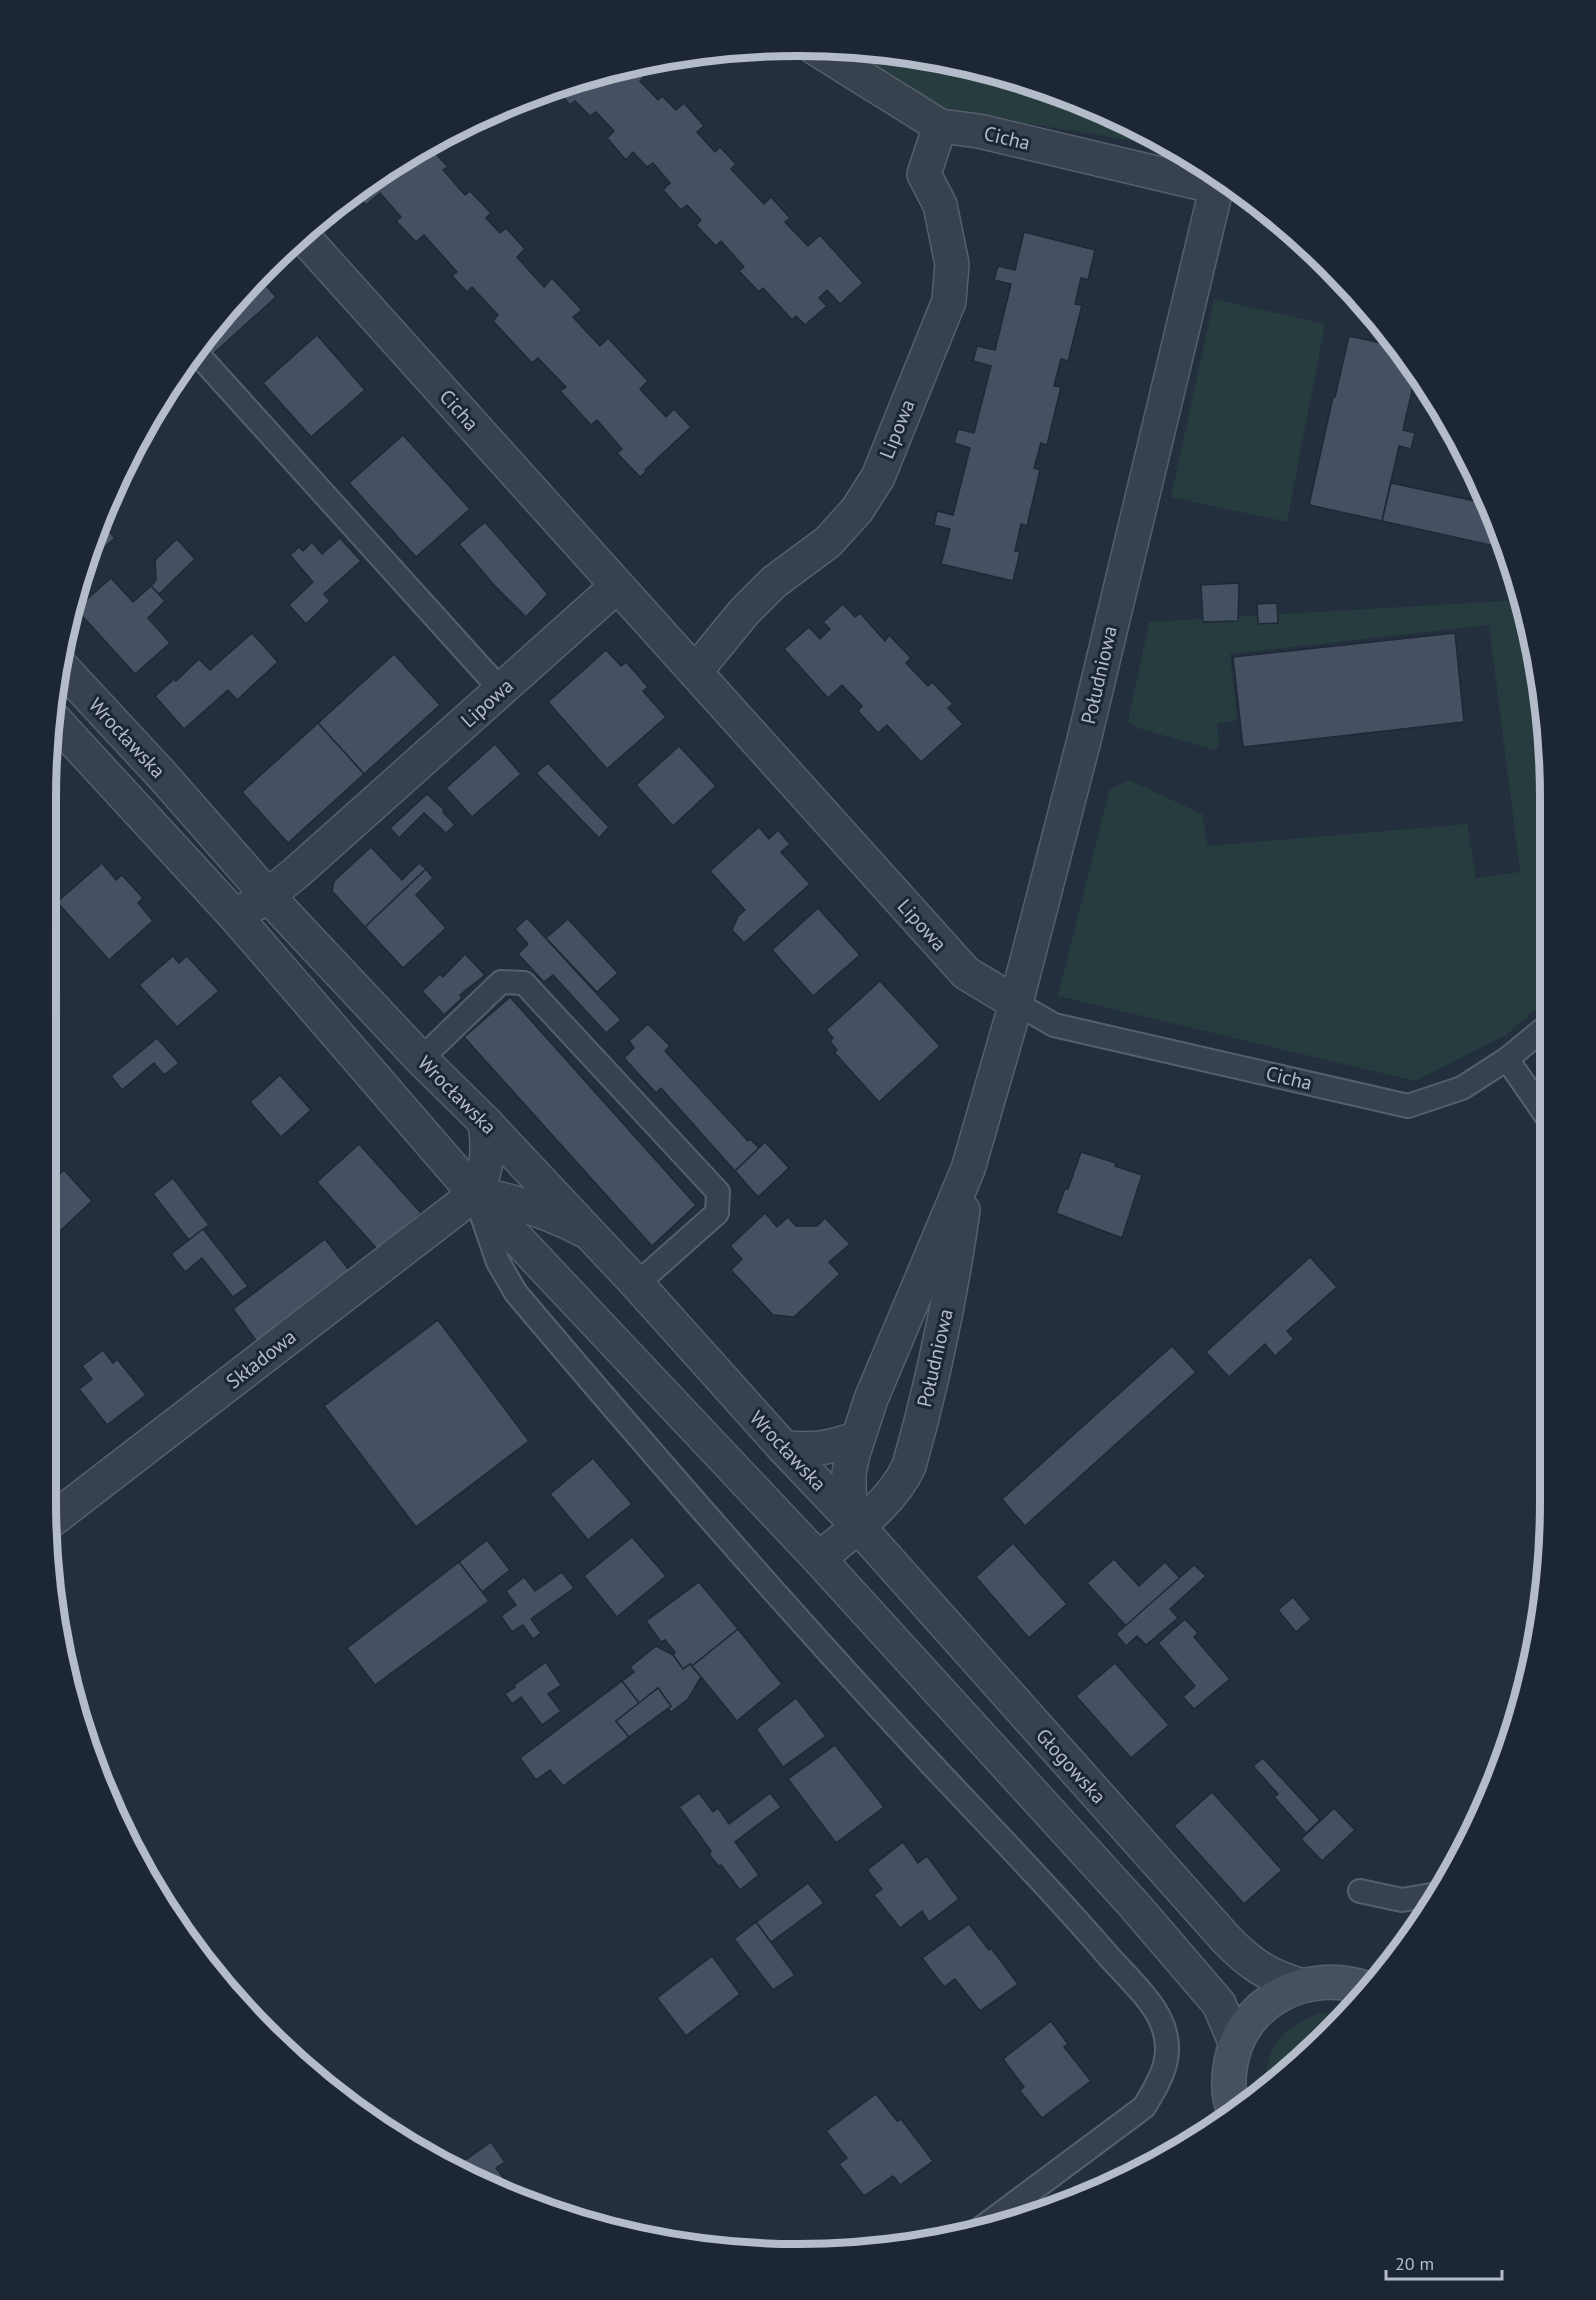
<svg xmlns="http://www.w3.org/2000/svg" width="1596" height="2300" font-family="'PT Sans',sans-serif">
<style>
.green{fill:#263c3f}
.building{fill:#455162;stroke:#1f2835;stroke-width:1.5}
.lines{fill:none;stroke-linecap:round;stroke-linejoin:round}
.service-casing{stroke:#565f6c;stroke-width:26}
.minor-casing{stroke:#565f6c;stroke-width:36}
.tertiary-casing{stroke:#565f6c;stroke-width:36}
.secondary-casing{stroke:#565f6c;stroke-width:36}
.service{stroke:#38414e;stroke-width:22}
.minor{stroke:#38414e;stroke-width:33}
.tertiary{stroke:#38414e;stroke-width:33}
.secondary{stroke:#465061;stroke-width:33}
.labels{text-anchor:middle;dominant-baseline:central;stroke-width:6;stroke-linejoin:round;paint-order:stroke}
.street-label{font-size:20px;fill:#b4bcc9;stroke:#1d2633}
.rim{fill:none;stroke:#b4bcc9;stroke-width:8}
</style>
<rect width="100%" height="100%" fill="#242f3e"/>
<g class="green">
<path d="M847,47L993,71L1131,123L1170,147L903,103L832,80L802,48Z"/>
<path d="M1214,299L1325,324L1287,522L1171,497Z"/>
<path d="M1521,600L1545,699L1546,1001L1506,1035L1415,1081L1058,996L1109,790L1129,780L1202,814L1208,846L1467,824L1476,878L1520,872L1489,625L1230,654L1237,720L1217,724L1219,744L1215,750L1138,728L1128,722L1149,622Z"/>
<path d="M1321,2013L1345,2015L1295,2068L1266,2087C1265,2046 1283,2026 1321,2013Z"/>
</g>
<g class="building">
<path d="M638,66L646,75L640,81L658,100L662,96L676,110L684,103L704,126L697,132L715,152L720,147L736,164L731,169L764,204L771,197L790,218L785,222L808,246L820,235L863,283L840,304L827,290L819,298L827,306L805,325L796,316L792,320L763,288L759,292L739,271L744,267L721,241L716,246L696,225L701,220L687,205L681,210L663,190L670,183L653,163L647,167L633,152L626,160L607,138L614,131L596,112L590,116L575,101L570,105L553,86Z"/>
<path d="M427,144L448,167L443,170L465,195L470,191L491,213L486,218L500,233L506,228L525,249L517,257L544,287L552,278L582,310L573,317L600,346L608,338L648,381L640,389L666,417L674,409L691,427L645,470L646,472L640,477L617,453L622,449L597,420L591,425L560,391L566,387L538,358L532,363L493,321L498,315L472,287L467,292L452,276L457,272L424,235L416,242L396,221L401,217L380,193L366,205L356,193Z"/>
<path d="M1024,232L1095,250L1088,280L1081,278L1075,304L1082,305L1068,361L1061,359L1054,386L1061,387L1047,445L1041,443L1034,468L1040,470L1027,526L1021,524L1015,551L1020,552L1013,581L941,564L950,529L934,525L937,511L953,515L970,448L954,443L958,429L974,433L991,366L973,361L977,346L995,350L1011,284L994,280L998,266L1015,270Z"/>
<path d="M1312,253L1327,267L1310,263Z"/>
<path d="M259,277L276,297L213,354L201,340Z"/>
<path d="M317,335L365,390L311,437L263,383Z"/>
<path d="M1349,336L1394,346L1415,378L1403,430L1415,433L1411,449L1399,446L1382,521L1309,505L1333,397H1335Z"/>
<path d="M403,435L470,509L416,557L349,483Z"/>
<path d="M1391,483L1489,504L1508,549L1382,521Z"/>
<path d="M99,520L115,538L101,550L98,547L88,556Z"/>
<path d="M485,522L548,594L526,617L495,586L459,544Z"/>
<path d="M340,538L361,561L324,594L330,601L306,624L289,605L313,582L290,555L299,547L303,551L312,542L322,554Z"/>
<path d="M177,539L195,559L159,594L151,586L156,580L155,560Z"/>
<path d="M111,578L133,602L151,586L165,601L148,618L170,643L135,674L76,609Z"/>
<path d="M1239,583L1238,621L1203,622L1201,585Z"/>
<path d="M1277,603L1278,623L1258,624L1257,604Z"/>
<path d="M843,604L855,617L860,613L885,641L889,635L911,658L906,663L928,686L932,682L953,704L948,708L963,724L921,762L887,725L878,733L858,711L862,706L842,685L828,698L784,649L809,627L820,639L830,629L823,622Z"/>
<path d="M252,633L278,662L237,700L228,690L184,729L155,696L174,679L176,681L199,659L210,670Z"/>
<path d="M1455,633L1464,722L1243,747L1233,657Z"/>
<path d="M606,650L621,666L626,662L648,687L643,691L666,717L607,769L548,702Z"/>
<path d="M394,654L440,705L364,774L318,723Z"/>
<path d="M318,723L364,774L288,843L242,792Z"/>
<path d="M495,744L521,774L472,817L446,788Z"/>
<path d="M679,746L716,786L673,826L636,785Z"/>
<path d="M548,763L609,827L599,838L536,773Z"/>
<path d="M427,794L444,810L443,812L455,825L446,833L424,813L399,838L390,828Z"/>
<path d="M45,815L54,824L45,832Z"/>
<path d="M759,827L769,839L778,830L790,844L781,852L810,884L744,943L732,930L738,916L745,910L710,871Z"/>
<path d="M371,847L402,880L419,863L426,869L365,927L332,891L334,881Z"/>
<path d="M102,863L116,880L122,875L143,898L138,903L153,921L109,960L57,902Z"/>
<path d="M426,869L433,878L416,895L446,928L403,968L365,927Z"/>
<path d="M818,908L860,955L813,996L772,950Z"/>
<path d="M527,918L621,1020L606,1033L553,975L544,982L518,954L528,944L515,929Z"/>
<path d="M568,919L618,973L597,992L546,938Z"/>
<path d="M465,954L485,975L460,995L462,998L444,1015L422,991L440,974L443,977Z"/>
<path d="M173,956L179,963L187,956L219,991L177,1027L139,985Z"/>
<path d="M880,981L940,1046L879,1102L834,1052L837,1050L830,1041L833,1038L826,1030Z"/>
<path d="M510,997L696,1205L652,1246L464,1037Z"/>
<path d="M648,1024L670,1046L665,1051L748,1141L750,1139L759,1148L735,1171L661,1088L656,1093L624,1058L634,1048L629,1041Z"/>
<path d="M157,1038L179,1063L164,1075L154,1063L122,1090L111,1076Z"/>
<path d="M280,1075L311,1110L281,1137L250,1102Z"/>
<path d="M765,1142L789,1168L758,1197L735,1171Z"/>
<path d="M359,1144L421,1213L379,1251L317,1182Z"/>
<path d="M1081,1152L1116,1163L1115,1166L1142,1175L1122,1238L1056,1213L1065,1189H1068Z"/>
<path d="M64,1170L92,1201L45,1245V1187Z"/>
<path d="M173,1178L209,1225L189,1240L153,1194Z"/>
<path d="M765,1213L777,1227L788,1217L796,1226H817L825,1218L850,1244L829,1262L840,1274L794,1317L773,1315L731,1270L742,1259L730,1246Z"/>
<path d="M203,1229L248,1286L233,1297L202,1258L185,1272L171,1254Z"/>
<path d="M325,1239L353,1275L260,1346L233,1309Z"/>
<path d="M1310,1257L1337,1287L1287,1331L1294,1339L1275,1356L1265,1344L1229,1377L1206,1352Z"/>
<path d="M438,1320L529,1441L416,1527L324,1406Z"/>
<path d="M1172,1346L1196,1372L1025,1526L1002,1499Z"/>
<path d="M103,1350L113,1363L117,1359L146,1395L107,1425L79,1389L92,1379L82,1366Z"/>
<path d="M593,1458L632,1504L588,1540L550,1494Z"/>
<path d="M632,1537L666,1576L617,1617L584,1576Z"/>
<path d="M487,1540L510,1570L482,1592L459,1562Z"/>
<path d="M1013,1543L1067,1604L1029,1638L976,1577Z"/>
<path d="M1114,1559L1139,1586L1165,1562L1180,1578L1126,1626L1087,1583Z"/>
<path d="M459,1562L489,1601L375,1685L347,1648Z"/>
<path d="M1194,1565L1206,1576L1170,1609L1178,1618L1146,1645L1137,1636L1126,1646L1116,1634Z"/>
<path d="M562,1572L574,1588L531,1619L541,1633L533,1639L523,1625L512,1632L501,1616L516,1605L506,1591L524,1577L535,1591Z"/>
<path d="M699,1582L738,1629L692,1666L690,1664L683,1669L673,1655L675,1652L665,1640L661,1642L646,1621Z"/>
<path d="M1293,1597L1311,1619L1296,1632L1278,1610Z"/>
<path d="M1185,1619L1198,1633L1194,1637L1230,1679L1194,1709L1183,1697L1195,1686L1158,1643Z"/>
<path d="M738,1629L782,1684L737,1721L692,1666Z"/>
<path d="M656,1646L673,1655L683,1669L690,1664L701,1677L688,1699L671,1712L668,1708L671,1706L658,1688L639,1703L622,1681L634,1672L630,1667Z"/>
<path d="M546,1662L561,1685L548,1694L561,1711L542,1725L521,1697L512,1704L505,1694L515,1687L513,1686Z"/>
<path d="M1115,1663L1169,1725L1131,1758L1076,1696Z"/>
<path d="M622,1681L639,1703L616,1721L629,1737L563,1786L550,1770L536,1780L520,1758Z"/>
<path d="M658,1688L671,1706L629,1737L616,1721Z"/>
<path d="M796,1698L826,1736L783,1767L756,1729Z"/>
<path d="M835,1745L884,1807L836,1843L788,1779Z"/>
<path d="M1263,1758L1320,1820L1306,1833L1274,1797L1278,1794L1253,1766Z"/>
<path d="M1212,1792L1282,1870L1244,1904L1174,1826Z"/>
<path d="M699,1793L713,1812L718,1808L729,1824L770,1793L781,1807L735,1842L759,1875L740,1890L721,1865L718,1866L709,1854L711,1851L679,1807Z"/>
<path d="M1334,1808L1355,1830L1322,1861L1301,1839Z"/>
<path d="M903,1842L918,1863L927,1856L959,1899L929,1922L922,1911L900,1928L874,1895L882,1889L867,1870Z"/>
<path d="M808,1883L824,1903L771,1942L756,1922Z"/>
<path d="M756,1922L795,1975L773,1990L734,1939Z"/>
<path d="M969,1924L989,1950L991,1948L1018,1984L980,2011L955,1979L944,1987L922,1958Z"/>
<path d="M712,1956L740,1994L686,2036L657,1998Z"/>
<path d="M1051,2021L1068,2044L1064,2047L1091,2081L1042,2118L1020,2091L1024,2087L1003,2059Z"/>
<path d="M876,2094L897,2121L901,2119L933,2161L900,2185L893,2176L864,2196L839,2164L847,2158L826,2131Z"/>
<path d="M491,2142L505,2162L496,2168L512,2189L504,2195L454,2168Z"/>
</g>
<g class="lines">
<defs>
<g id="service">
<path d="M194,350L501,690"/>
<path d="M1016,1003L1054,1025L1408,1106L1462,1088L1507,1059L1546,1027"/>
<path d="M421,1059L501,982L524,983L718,1192L717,1213L637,1284"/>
<path d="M1507,1059L1547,1117"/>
<path d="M478,1204L498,1262L516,1293C652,1454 790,1613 934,1767C991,1828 1050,1888 1105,1952C1121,1971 1148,1995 1159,2017C1177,2052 1162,2078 1144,2107L980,2229"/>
<path d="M1360,1891L1402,1900L1437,1894"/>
</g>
<g id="minor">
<path d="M815,48L940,126L979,131L1216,187"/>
<path d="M300,233L966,973L1016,1003"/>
<path d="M695,672L744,612L774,582L828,542L857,510L878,477L949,301L952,264L940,205L924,174L940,126"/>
<path d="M235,916L268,896L297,872L617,586"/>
<path d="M475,1194C514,1200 549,1212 585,1231"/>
<path d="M783,1447C814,1451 829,1448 858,1438"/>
<path d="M48,1523L475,1194C488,1168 489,1151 485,1122"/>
<path d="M857,1525L851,1509L849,1491V1473L853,1454L871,1399L968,1169L1016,1003L1084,740L1219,177"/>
<path d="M819,1559C851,1531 891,1505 909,1466C933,1382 951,1295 963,1210"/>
</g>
<g id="tertiary">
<path d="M58,663L162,775L268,896L421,1059L485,1122L637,1284L783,1447L857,1525L1226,1939C1250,1964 1267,1975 1300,1985"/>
<path d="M53,718L235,916L475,1194L819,1559L1135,1906L1219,2004L1235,2042"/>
</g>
<path id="secondary" d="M1233,2109C1228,2096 1228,2082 1230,2068C1239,2001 1307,1967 1368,1989"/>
</defs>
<use href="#service" class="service-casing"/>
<use href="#minor" class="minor-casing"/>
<use href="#tertiary" class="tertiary-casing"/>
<use href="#secondary" class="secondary-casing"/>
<use href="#service" class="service"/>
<use href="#minor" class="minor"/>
<use href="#tertiary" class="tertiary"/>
<use href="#secondary" class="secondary"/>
</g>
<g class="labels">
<g class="street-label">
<text transform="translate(1007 138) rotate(13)">Cicha</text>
<text transform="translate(459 410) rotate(48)">Cicha</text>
<text transform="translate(897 429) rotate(-68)">Lipowa</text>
<text transform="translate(1099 675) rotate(-77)">Południowa</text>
<text transform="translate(487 703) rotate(-42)">Lipowa</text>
<text transform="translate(127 738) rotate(47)">Wrocławska</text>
<text transform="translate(922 925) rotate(48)">Lipowa</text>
<text transform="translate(1289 1078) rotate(13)">Cicha</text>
<text transform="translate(457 1095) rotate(45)">Wrocławska</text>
<text transform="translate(935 1358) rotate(-77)">Południowa</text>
<text transform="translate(261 1359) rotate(-38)">Składowa</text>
<text transform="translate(788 1451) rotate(47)">Wrocławska</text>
<text transform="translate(1071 1766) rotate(48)">Głogowska</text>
</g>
</g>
<path d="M0 0H1596V2300H0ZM798 56H798A742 742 0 0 1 1540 798V1502A742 742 0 0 1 798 2244H798A742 742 0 0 1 56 1502V798A742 742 0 0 1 798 56Z" fill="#1d2633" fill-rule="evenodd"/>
<path class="rim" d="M798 56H798A742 742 0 0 1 1540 798V1502A742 742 0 0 1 798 2244H798A742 742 0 0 1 56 1502V798A742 742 0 0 1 798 56Z"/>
<path d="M1386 2270v9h116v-9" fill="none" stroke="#b4bcc9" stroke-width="3"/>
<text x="1395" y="2270" font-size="18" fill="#b4bcc9" stroke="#1d2633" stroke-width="4.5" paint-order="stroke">20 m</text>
</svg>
